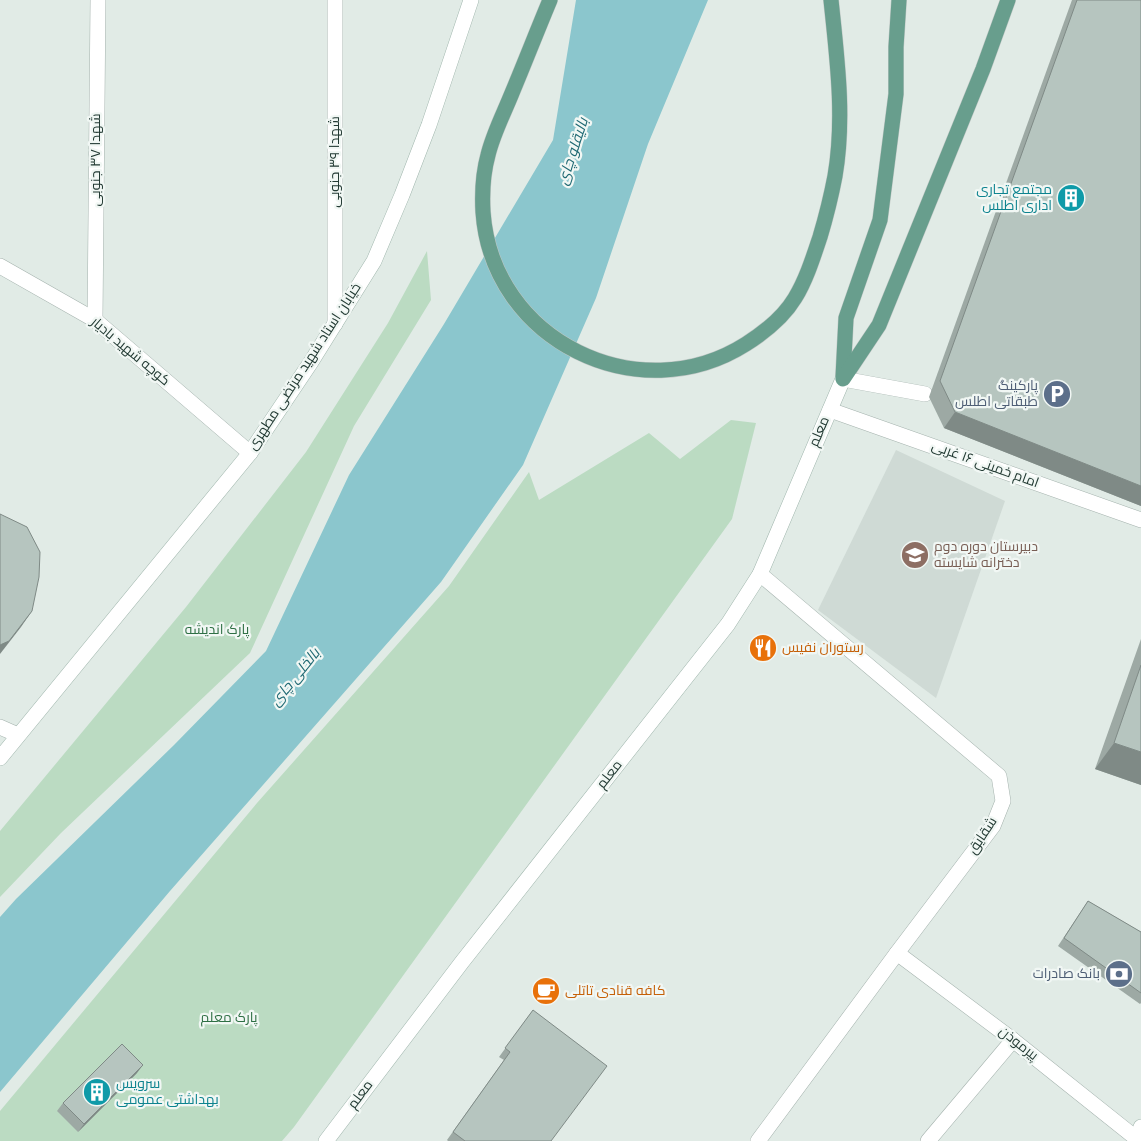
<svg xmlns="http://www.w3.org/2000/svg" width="1141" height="1141" font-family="Overpass,Cairo,sans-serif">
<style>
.built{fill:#cfdad5}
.green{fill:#bbdbc2}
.water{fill:#8bc6cd}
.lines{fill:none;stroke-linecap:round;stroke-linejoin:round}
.street-casing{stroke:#a4b2ad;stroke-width:16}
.secondary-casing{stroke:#a0b6ad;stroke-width:16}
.primary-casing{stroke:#c1c8c6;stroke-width:16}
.street{stroke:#fff;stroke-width:15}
.secondary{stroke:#fff;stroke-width:15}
.primary{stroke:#689e8d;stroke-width:15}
.wall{fill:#9da9a4}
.shaded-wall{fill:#7f8a86}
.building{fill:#b6c5bf;stroke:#7f8a86}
.labels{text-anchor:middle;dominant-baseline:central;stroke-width:4.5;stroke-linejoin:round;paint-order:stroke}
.street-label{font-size:14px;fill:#223a33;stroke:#f1f7f4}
.culture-label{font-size:14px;fill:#0d838f;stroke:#f1f7f4;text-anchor:end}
.service-label{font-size:14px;fill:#4e5e75;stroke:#f1f7f4;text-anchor:end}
.education-label{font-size:14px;fill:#785e54;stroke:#f1f7f4;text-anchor:start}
.park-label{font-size:14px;fill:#2e6f44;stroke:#f1f7f4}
.food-label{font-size:14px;fill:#c56008;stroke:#f1f7f4;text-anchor:start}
.water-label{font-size:15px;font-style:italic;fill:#1f6973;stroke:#f1f7f4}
</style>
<rect width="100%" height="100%" fill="#e1ebe6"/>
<path class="built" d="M896,450L1005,501L936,698L818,610Z"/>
<g class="green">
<path d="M427,251L431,300L354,426L250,653L61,833L0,897V831L186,607L306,452L388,323Z"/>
<path d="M731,420L756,423L732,519L294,1127L282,1141H0V1111L257,803L449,586L529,472L539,500L649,433L680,459Z"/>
</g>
<path class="water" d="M576,0H708L648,144L596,298L523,465L441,582L170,891L0,1092V917L16,899L174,745L266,651L349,475L444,324L553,140Z"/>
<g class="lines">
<defs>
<g id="street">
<path d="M0,266L95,320L250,453"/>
<path d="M95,320L98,0"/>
<path d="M335,324V0"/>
<path d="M843,379L925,394"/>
<path d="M830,410L1141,520"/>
<path d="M0,727L18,735"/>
<path d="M897,953L1013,1040L1137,1139"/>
<path d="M758,1141L897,953L993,826L1003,801L999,776L760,574"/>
<path d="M928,1141L1013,1040"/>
</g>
<g id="secondary">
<path d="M0,758L250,453L311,362L374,261L402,195L429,125L471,0"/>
<path d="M326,1141L462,962L728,624L760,574L843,379"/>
<path d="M1136,1141L1141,1127"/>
</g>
<g id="primary">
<path d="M550,0C537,31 525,62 512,93C504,113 493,134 488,155C483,173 482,194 483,212C492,341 639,412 746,344C765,332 783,318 795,298C806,280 813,258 820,237C826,217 831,197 835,176C845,118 837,58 831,0"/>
<path d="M843,377L846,318L880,220L896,94V47L899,0"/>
<path d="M843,379L879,325L983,69L1008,0"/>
</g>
</defs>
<use href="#street" class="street-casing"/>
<use href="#secondary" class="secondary-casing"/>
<use href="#primary" class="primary-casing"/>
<use href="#street" class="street"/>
<use href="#secondary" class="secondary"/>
<use href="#primary" class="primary"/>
</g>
<g class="wall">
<path d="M1072,0H1141V506L944,428L929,397Z"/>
<path d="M1141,639V785L1095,769Z"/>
<path d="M1088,901L1141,932V1003L1140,1004L1058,946Z"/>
<path d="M533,1010L551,1141H448L447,1140L504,1060L499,1057Z"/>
<path d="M137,1073L78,1132L57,1111L63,1103Z"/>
</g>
<g class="shaded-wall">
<path d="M955,412L1141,486V506L944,428Z"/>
<path d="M32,611L21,627L0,654V645Z"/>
<path d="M1114,743L1141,752V785L1095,769Z"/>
<path d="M143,1065L137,1073L78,1132L84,1124Z"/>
</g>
<g class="building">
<path d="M1077,0H1141V486L955,412L940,381Z"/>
<path d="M0,514L27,527L40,552L39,577L32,611L9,641L0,645Z"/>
<path d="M1141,665V752L1114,743Z"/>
<path d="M1088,901L1141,932V993L1064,938Z"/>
<path d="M533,1010L607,1066L551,1141H465L453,1132L510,1052L505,1048Z"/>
<path d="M122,1044L143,1065L84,1124L63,1103Z"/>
</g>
<defs>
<symbol id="building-disc" viewBox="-11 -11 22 22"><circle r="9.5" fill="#0f9aa8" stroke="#f1f7f4"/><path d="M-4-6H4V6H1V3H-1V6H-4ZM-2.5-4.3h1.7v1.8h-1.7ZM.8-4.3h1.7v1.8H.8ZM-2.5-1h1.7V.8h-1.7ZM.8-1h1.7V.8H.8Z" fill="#fff"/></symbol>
<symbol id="parking-disc" viewBox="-11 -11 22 22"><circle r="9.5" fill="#5c6f8a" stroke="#f1f7f4"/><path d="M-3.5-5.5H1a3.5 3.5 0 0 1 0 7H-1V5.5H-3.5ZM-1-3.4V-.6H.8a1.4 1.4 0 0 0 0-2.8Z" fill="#fff"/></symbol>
<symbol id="school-disc" viewBox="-11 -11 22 22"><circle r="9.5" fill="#8d6e63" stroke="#f1f7f4"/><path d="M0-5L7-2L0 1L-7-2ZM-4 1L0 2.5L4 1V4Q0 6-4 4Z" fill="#fff"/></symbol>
<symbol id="restaurant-disc" viewBox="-11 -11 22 22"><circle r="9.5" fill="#e8710a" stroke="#f1f7f4"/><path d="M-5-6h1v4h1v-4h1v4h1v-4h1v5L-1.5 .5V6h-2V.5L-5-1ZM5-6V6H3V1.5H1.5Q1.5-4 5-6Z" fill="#fff"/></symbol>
<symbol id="bank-disc" viewBox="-11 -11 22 22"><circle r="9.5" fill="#5c6f8a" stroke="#f1f7f4"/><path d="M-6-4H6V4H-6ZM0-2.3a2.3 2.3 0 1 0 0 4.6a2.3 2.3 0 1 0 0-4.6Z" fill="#fff"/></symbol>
<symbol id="cafe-disc" viewBox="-11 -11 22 22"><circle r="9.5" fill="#e8710a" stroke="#f1f7f4"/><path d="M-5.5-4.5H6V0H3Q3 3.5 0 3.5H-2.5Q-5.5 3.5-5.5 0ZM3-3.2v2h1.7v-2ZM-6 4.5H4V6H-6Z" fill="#fff"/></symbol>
</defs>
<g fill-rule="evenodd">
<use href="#building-disc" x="1055" y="182" width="32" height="32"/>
<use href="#parking-disc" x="1041" y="378" width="32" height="32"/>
<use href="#school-disc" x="899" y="539" width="32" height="32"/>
<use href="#restaurant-disc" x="747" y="632" width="32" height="32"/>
<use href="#bank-disc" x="1103" y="958" width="32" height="32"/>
<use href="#cafe-disc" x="530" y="975" width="32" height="32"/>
<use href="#building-disc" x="81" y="1076" width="32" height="32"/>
</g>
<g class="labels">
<g class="street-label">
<text transform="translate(96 160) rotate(-90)">شهدا ۳۷ جنوبی</text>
<text transform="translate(335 162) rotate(-90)">شهدا ۳۹ جنوبی</text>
<text transform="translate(130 352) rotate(40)">کوچه شهید بادیار</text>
<text transform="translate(305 367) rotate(-57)">خیابان استاد شهید مرتضی مطهری</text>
<text transform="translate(820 432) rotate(-67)">معلم</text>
<text transform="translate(985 465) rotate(20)">امام خمینی ۱۶ غربی</text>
<text transform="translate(610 775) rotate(-52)">معلم</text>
<text transform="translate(983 836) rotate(-56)">شقایق</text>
<text transform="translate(1018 1044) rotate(38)">پیرموذن</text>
<text transform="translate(361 1095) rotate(-53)">معلم</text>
</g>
<g class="culture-label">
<text x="1052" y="190">مجتمع تجاری<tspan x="1052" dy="16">اداری اطلس</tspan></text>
<text x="116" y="1084" text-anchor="start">سرویس<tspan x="116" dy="16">بهداشتی عمومی</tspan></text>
</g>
<g class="service-label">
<text x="1038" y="386">پارکینگ<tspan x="1038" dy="16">طبقاتی اطلس</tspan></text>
<text x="1100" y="974">بانک صادرات</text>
</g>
<g class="education-label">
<text x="934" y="547">دبیرستان دوره دوم<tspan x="934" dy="16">دخترانه شایسته</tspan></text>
</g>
<g class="park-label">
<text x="217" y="630">پارک اندیشه</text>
<text x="229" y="1018">پارک معلم</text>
</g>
<g class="food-label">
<text x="782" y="648">رستوران نفیس</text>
<text x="565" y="991">کافه قنادی تاتلی</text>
</g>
<g class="water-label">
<text transform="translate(574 152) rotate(-72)">بالیقلو چای</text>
<text transform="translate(296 678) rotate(-51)">بالخلی چای</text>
</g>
</g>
</svg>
